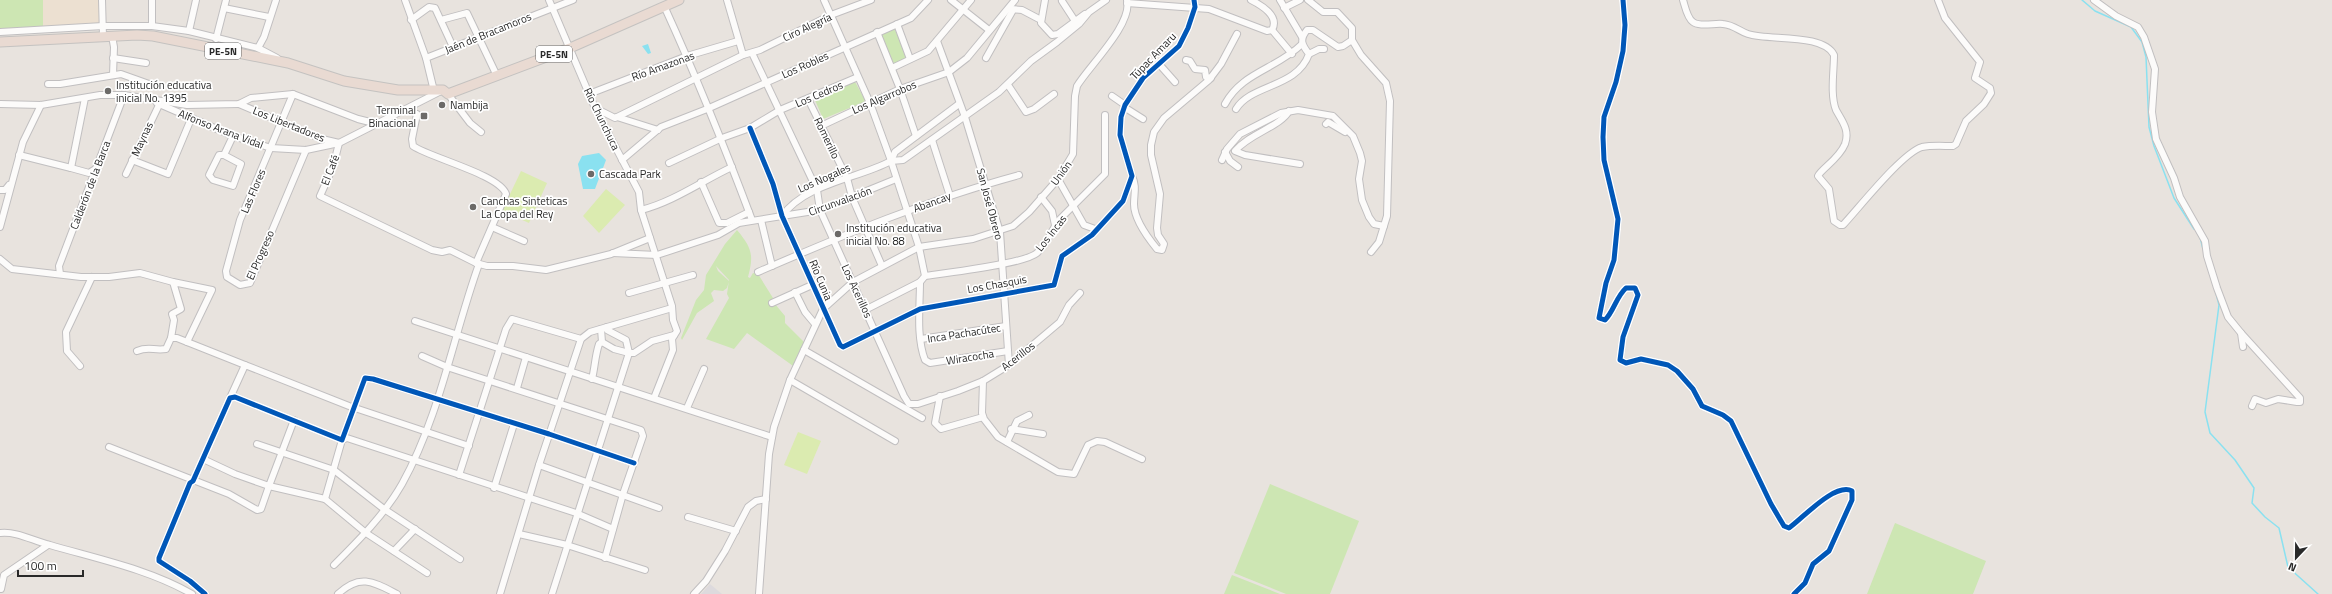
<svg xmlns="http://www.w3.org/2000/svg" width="2332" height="594" font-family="'Titillium Web',sans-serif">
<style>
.industrial{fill:#dddadd}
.education{fill:#ece0d1}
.green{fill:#cde6b3}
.pitch{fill:#dbebb0}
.water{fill:#8ae1f0}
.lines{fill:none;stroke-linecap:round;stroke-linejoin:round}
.stream{stroke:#8ae1f0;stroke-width:1.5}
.minor-casing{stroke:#c1bfc0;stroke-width:8}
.highway-casing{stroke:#c4c2c0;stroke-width:11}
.minor{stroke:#fcfbfa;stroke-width:6}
.highway{stroke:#e9dad2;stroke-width:9}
.cycleway-casing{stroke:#fff;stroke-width:8}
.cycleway{stroke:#0057b8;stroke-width:5}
.poi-dot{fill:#6c6a68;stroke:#fff;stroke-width:1.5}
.labels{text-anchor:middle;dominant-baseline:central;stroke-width:3.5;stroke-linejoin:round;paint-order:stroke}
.shield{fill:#fff;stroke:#696969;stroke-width:1}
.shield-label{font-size:10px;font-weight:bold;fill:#292929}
.street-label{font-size:11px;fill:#292929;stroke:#fff}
.poi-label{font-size:11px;fill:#292929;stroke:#fff;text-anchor:start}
</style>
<rect width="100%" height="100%" fill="#e8e3de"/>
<path class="industrial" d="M710,584L722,594H701Z"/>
<path class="education" d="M43,0H99L100,23L43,30Z"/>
<g class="green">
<path d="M0,0H43V30L0,32Z"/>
<path d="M894,28L907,54L906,59L894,64L881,35V33Z"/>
<path d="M854,80L865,100L864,102L823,119L815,100Z"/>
<path d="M737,230C752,248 754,255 748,277L750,278L753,273L758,274L773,298L771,303L775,304L785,316V323L806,344L796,368L747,333L734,349L706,339L729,298L727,294L729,280L716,266L718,271L729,281L727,288L723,291L714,290L711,293L714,301L697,313L682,340L681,338L696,300L704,290L706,275L725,244Z"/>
<path d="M1270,484L1359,521L1330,594H1286L1234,573Z"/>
<path d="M1895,523L1986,561L1973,594H1867Z"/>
<path d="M1232,575L1280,594H1224Z"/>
</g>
<g class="pitch">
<path d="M521,171L547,183L529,223L502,211Z"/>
<path d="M606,189L625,205L599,233L583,216Z"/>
<path d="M798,432L821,441L807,474L784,465Z"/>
</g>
<g class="water">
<path d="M648,44L651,53L648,54L642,46Z"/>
<path d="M599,153L606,160L595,189H583L578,164L582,156Z"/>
</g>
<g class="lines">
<g class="stream">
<path d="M2082,0L2095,11L2131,27L2142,42L2146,57L2149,127L2154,146L2174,198L2194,229"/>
<path d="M2200,237L2203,249"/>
<path d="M2216,293L2219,305L2205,412L2210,433L2235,460L2254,488L2252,503L2265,517L2279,528L2288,567L2318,594"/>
</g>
<defs>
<g id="minor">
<path d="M102,0L103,36"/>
<path d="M405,0L426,58L434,91"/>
<path d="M549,0L595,108L639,192L641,210L672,306L673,320L677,331L672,339L673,350L654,398"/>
<path d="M727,0L743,55"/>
<path d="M824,0L870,103L890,158L919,247L925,276L920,282C920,306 916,337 925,360L930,363L1008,351"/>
<path d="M951,0L989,30"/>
<path d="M1045,0L1041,23L1052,35L1058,34L1085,14"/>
<path d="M1280,0L1302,37"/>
<path d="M1308,0L1323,12H1337L1352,28V40L1361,55L1386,83L1390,101L1387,216L1379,242L1371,252"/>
<path d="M1623,0L1625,25L1623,51L1616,82L1604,117L1603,137L1604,160L1618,219L1614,260L1606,283L1599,318L1605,320C1614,311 1616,297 1626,288H1635L1638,295L1623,337L1620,360L1626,363L1641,359L1668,365L1677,371L1693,389L1702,406L1723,415L1731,421L1771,504L1784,526L1789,528C1802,519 1835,482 1852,491V500L1829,551L1813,564L1805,583L1794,594"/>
<path d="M1683,0C1685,6 1687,18 1693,22C1699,27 1715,23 1723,24C1734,25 1739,31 1748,34C1769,41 1823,33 1834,55C1834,71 1830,95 1836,110C1842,121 1850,130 1845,144C1839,159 1821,169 1818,176L1829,189L1834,221L1840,225H1843C1859,208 1902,153 1922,147C1932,145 1943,146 1953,146L1956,144L1966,121L1984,104L1991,93L1990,88L1975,78L1980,62L1945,18L1938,0"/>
<path d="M2094,0L2116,16L2138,27L2144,37L2155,69L2152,112L2156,139L2174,178L2180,197L2205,241L2207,256L2217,288L2228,317L2241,333L2243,347"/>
<path d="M1062,1L1075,21"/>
<path d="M1127,3L1209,9L1267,31L1272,30C1280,16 1261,5 1251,0"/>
<path d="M224,8L269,17"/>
<path d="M665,8C697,78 725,148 752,220"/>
<path d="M1284,8L1300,0"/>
<path d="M1011,9L1022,10L1041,20"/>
<path d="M411,20L429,7L435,8L453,47"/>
<path d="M441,20L467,13L497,76"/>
<path d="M897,24L910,59"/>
<path d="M152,26V0"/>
<path d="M1272,30L1292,54"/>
<path d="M189,31L196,0"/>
<path d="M0,32L103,26H152L189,31L258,48L277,58"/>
<path d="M877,32L900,89L916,136"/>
<path d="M112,36L114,47L113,75"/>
<path d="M216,39L226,0"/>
<path d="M937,41L965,117L1000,232L1009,365"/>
<path d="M258,48L264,37L276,0"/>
<path d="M752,53L817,190L820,210L904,396L909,404H918L958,391L983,381L1009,365L1060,322L1069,305L1080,293"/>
<path d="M1309,54L1319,49H1324"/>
<path d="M113,58L146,63"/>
<path d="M426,58L573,0"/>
<path d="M986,58L1013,10"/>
<path d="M1186,60L1190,61L1195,69L1205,70L1206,77L1211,78"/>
<path d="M1159,64L1175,82"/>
<path d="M892,68L928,51L971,0"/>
<path d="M48,84H60L121,74L149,84"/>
<path d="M1008,85L1026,112L1034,109L1054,94"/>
<path d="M293,94L240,220L226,271L227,277L240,285L250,283L306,150"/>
<path d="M448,94L470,123L481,132"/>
<path d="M589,94L687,56L738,41"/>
<path d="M1112,96L1125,105"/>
<path d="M85,98L71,168L89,173L97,168"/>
<path d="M808,99L847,178L852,197L882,266"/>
<path d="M157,103L233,136L271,148L306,150L339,143L441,91"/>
<path d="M0,104L41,105L100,95H124L187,105L239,104L251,98L293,94L358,119L378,124"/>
<path d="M239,104L322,139L339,143L333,167L320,196L432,250L442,252L450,250L476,263L487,266H513L546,270L611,254L650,238"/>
<path d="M1225,104C1242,72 1277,69 1302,44"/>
<path d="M1124,107L1143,119"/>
<path d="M595,108L615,118L743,55L760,50L831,15L871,0"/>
<path d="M1236,109C1251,84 1297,88 1309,54C1302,45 1299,40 1307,30H1313L1338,47L1343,46L1352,40"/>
<path d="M1289,111C1280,127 1250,133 1235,151L1245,155L1300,164"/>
<path d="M417,114L412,139L413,146C431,158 500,175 506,194L476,263"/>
<path d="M617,117L658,130"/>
<path d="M1326,124L1328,122L1345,132"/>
<path d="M821,126L900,89L949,72L967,58L1015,0"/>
<path d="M750,128L773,184L782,216L840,345L843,347L920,309L1054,285L1062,256L1092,235L1123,201L1132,176L1120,135L1121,117L1125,105L1143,78L1179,46L1188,28L1195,7L1194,0"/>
<path d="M932,140L950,196"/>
<path d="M1225,152L1230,161L1238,167"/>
<path d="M19,155L71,168"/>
<path d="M219,155H224L241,164L233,186L213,180L209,175Z"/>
<path d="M224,155L233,136"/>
<path d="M132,160L168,174L191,119"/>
<path d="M622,160L661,127L707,109L911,18L928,0"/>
<path d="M1222,160L1227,149L1240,134L1281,113L1298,110L1333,116L1353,136L1360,153L1362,161L1359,179L1362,200L1369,217L1374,224L1384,226"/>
<path d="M891,161L895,152L959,104"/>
<path d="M669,163L722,138L750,128L780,110L858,77"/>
<path d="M126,174L159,105"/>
<path d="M1132,176C1137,187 1134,193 1134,204C1134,219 1148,238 1157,249L1162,250L1164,244L1158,235L1157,228L1160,194L1151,155V145L1154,132L1164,118L1209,80L1221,64L1237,34"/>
<path d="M1058,179L1084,225L1095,229"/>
<path d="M701,182L719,223H727L749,212"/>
<path d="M0,190H5L9,185"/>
<path d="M1041,197L1052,211L1055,225"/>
<path d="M641,210C673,202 702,181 732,167"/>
<path d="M782,216L820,210L896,179"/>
<path d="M761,220L772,266"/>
<path d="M0,227L23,142L41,105"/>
<path d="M492,227L524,241"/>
<path d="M613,253L657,255L718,235L739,223L782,216C806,183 857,179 891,161L903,160L999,92L1031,61L1057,42L1079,24L1089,12L1106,0"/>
<path d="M0,259L12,269L81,277H109L140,273L173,282"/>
<path d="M758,272C843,235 930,199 1019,175"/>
<path d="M60,274L59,266L124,95"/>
<path d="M925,276C946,273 1024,264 1037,253C1046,245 1052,232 1057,222L1105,174V115"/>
<path d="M795,292L805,312L815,324"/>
<path d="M629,293L693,275"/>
<path d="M772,303L812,285"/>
<path d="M865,310L920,282"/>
<path d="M415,321L772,437"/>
<path d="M607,327V330L626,340L629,353H634L652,341L674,335"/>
<path d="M2241,333L2300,398V402H2297L2278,399L2266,403L2255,399L2252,406"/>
<path d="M171,338L174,320L172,314L181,309L173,282L212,290L187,342"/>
<path d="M921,339L1006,326"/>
<path d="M804,350L922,418"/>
<path d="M137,351C149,346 154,351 166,349L171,338H177L245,365"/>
<path d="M422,356L447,367L641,430L643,436L623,494L605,558"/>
<path d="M80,366L67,351L66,332L92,277"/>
<path d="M592,379C595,367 595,356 599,344L602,342"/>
<path d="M790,380L895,441"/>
<path d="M983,381L982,413L984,419L998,437L1058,472L1074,474L1088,445L1097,441L1105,442L1142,459"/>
<path d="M517,388L526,357"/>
<path d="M940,396L935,423L941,429L983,417"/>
<path d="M230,398L245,365L349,406L469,446"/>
<path d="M687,408L704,369"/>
<path d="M1011,429L1043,434"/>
<path d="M1007,442L1017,421L1029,415"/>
<path d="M257,444L334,470L384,509L460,559"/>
<path d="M109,447L229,494L257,510L261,509L269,486L325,499L342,440L347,438L576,513L613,529"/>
<path d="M203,459L235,474L269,486L294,420"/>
<path d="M539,465L659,508"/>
<path d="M459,475L506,329L512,319L581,339"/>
<path d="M494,488L514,424"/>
<path d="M325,499L366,533L427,573"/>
<path d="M688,517L736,531"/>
<path d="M0,533C17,531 33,541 50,545C98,559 148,569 192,594"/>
<path d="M519,534L567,545L645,570"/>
<path d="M394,551L415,529"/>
<path d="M334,565C359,540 385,514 402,484C440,416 453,336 479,264"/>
<path d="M1,589L4,575L48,545"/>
<path d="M205,594L190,581L159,561V558L190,483L193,481L230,398L235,397L342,440L365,378L373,379L549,434L634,463"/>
<path d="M338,594C360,573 374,582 397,594"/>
<path d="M500,594L539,465L581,339L590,332L672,308"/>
<path d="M552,594L629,353L614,349L602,342L601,329"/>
<path d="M694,594L706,581L725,551L748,507L756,501L766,499"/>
<path d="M759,594L769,454L774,427L790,380L823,309L853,282L919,247L973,239L1013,226L1029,212L1058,179L1073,154L1075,96L1077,86C1089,66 1133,24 1127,0"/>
</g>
<path id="highway" d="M0,42L137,35L153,36L288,63L344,81L398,90H443L448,94L570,48L679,0"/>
</defs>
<use href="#minor" class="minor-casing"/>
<use href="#highway" class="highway-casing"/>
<use href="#minor" class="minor"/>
<use href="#highway" class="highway"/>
<defs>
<g id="cycleway">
<path d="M1623,0L1625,25L1623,51L1616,82L1604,117L1603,137L1604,160L1618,219L1614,260L1606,283L1599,318L1605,320C1614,311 1616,297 1626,288H1635L1638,295L1623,337L1620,360L1626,363L1641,359L1668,365L1677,371L1693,389L1702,406L1723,415L1731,421L1771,504L1784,526L1789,528C1802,519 1835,482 1852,491V500L1829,551L1813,564L1805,583L1794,594"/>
<path d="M750,128L773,184L782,216L840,345L843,347L920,309L1054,285L1062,256L1092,235L1123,201L1132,176L1120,135L1121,117L1125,105L1143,78L1179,46L1188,28L1195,7L1194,0"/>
<path d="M205,594L190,581L159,561V558L190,483L193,481L230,398L235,397L342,440L365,378L373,379L549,434L634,463"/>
</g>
</defs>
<use href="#cycleway" class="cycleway-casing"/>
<use href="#cycleway" class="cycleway"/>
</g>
<g class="poi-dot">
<circle cx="108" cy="91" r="4"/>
<circle cx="442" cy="105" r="4"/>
<rect x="420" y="112" width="8" height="8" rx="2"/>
<circle cx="591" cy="174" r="4"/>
<circle cx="473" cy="207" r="4"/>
<circle cx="838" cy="234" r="4"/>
</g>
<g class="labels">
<g class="shield">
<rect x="205" y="43" width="36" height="16" rx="3"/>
<rect x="536" y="46" width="36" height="16" rx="3"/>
</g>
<g class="shield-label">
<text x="223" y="51">PE-5N</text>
<text x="554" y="54">PE-5N</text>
</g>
<g class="street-label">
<text transform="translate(807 27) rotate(-25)">Ciro Alegría</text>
<text transform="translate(488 33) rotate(-22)">Jaén de Bracamoros</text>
<text transform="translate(1153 56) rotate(-46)">Túpac Amaru</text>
<text transform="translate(805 65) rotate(-24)">Los Robles</text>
<text transform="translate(663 66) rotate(-20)">Río Amazonas</text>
<text transform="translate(819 94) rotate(-23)">Los Cedros</text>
<text transform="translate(884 97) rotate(-23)">Los Algarrobos</text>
<text transform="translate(602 119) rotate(64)">Río Chunchuca</text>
<text transform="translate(289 124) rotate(22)">Los Libertadores</text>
<text transform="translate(221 129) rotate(21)">Alfonso Arana Vidal</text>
<text transform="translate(827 138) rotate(64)">Romerillo</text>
<text transform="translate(142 139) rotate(-65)">Maynas</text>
<text transform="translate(330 170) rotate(-69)">El Café</text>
<text transform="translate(1061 173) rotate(-54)">Unión</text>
<text transform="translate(824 178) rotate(-24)">Los Nogales</text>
<text transform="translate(90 185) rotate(-69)">Calderón de la Barca</text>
<text transform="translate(253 191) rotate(-67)">Las Flores</text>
<text transform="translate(840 201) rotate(-20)">Circunvalación</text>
<text transform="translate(932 202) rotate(-20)">Abancay</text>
<text transform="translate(990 204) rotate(75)">San José Obrero</text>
<text transform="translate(1051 233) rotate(-52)">Los Incas</text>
<text transform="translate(260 255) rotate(-66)">El Progreso</text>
<text transform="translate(821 280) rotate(67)">Río Cunia</text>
<text transform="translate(997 284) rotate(-10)">Los Chasquis</text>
<text transform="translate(857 291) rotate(65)">Los Acerillos</text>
<text transform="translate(964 333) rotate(-9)">Inca Pachacútec</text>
<text transform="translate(1018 356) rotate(-38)">Acerillos</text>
<text transform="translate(970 357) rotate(-9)">Wiracocha</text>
</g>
<g class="poi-label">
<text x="116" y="85">Institución educativa<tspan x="116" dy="13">inicial No. 1395</tspan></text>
<text x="450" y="105">Nambija</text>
<text x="416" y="110" text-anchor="end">Terminal<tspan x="416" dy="13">Binacional</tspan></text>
<text x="599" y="174">Cascada Park</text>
<text x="481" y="201">Canchas Sinteticas<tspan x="481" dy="13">La Copa del Rey</tspan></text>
<text x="846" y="228">Institución educativa<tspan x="846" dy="13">inicial No. 88</tspan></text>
</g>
</g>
<g transform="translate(2296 558) rotate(202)" stroke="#ffffff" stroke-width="3" paint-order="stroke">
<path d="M0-3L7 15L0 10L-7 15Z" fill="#292929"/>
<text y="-6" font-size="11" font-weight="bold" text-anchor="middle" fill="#292929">N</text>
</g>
<path d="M18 570v6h65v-6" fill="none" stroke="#292929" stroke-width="2"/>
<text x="24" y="570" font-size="12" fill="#292929" stroke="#ffffff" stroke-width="3" paint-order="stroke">100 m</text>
</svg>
